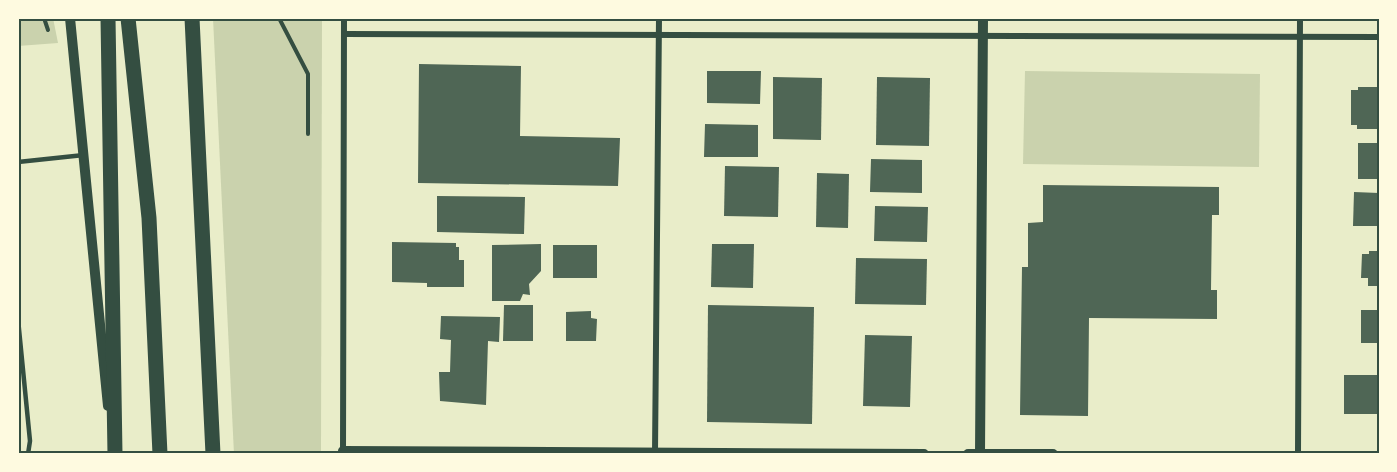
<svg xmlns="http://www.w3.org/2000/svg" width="1397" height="472" font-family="Montserrat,sans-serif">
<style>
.green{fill:#cad2ad}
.building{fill:#4f6655}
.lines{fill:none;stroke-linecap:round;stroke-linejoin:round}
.path{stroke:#344e41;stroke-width:4}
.service{stroke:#344e41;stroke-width:4.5}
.minor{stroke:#344e41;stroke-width:6}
.tertiary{stroke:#344e41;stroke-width:10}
.primary{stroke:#344e41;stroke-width:15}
.neatline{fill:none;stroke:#344e41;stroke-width:2}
</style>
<rect width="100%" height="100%" fill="#e9edc9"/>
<g class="green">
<path d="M18,18H53L58,43L18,46Z"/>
<path d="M213,18H322L321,454H234Z"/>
<path d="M1025,71L1260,74L1259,167L1023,164Z"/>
</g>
<g class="building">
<path d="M419,64L521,66L520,136L620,138L618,186L418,183Z"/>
<path d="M707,71H761L760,104L707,103Z"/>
<path d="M773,77L822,78L821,140L773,139Z"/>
<path d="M877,77L930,78L929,146L876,145Z"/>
<path d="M1358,87H1379V129H1357V125H1351V90H1358Z"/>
<path d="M705,124L758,125V157H704Z"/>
<rect x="1358" y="143" width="21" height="36"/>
<path d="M871,159L922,160V193L870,192Z"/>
<path d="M725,166L779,167L778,217L724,216Z"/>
<path d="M817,173L849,174L848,228L816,227Z"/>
<path d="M1043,185L1219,187V215H1212L1211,290H1217V319L1089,318L1088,416L1020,415L1022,267H1028V223L1043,222Z"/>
<path d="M1354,192L1379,193V226H1353Z"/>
<path d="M437,196L525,197L524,234L437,232Z"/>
<path d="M875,206L928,207L927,242L874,241Z"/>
<path d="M392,242L456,243V247H459V260H464V287H427V283L392,282Z"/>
<path d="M541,244V271L529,284L530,295L523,294L520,301H492V245Z"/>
<path d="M712,244H754L753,288L711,287Z"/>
<rect x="553" y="245" width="44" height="33"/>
<path d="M1369,251H1379V286H1368V278H1361L1362,254H1369Z"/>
<path d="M856,258L927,259L926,305L855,304Z"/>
<path d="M504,305H533V341H503Z"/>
<path d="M708,305L814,307L812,424L707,422Z"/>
<rect x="1361" y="310" width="18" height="33"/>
<path d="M591,311V318L597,319L596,341H566V312Z"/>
<path d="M441,316L500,317L499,342L488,341L486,405L440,401L439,372H450L451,340L440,339Z"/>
<path d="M865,335L912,336L910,407L863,406Z"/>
<rect x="1344" y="375" width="35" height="39"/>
</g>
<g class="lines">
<g class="path">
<path d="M44,18L48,30"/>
<path d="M279,18L308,74V134"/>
</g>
<g class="service">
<path d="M18,162L84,155"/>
<path d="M18,319L30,441L28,454"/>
</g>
<g class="minor">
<path d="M344,34L1379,37"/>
<path d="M343,451L344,18"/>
<path d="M655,453L659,18"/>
<path d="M1298,454L1300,18"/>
</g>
<g class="tertiary">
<path d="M70,18L108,406"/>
<path d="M343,454V451L924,454"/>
<path d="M968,454H1053"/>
<path d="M980,454L983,18"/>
</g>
<g class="primary">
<path d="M108,18L115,454"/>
<path d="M128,18L149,218L160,454"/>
<path d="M192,18L213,454"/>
</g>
</g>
<rect width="1397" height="472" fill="none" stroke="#fefae0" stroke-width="39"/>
<rect x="20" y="20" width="1358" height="432" class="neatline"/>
</svg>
